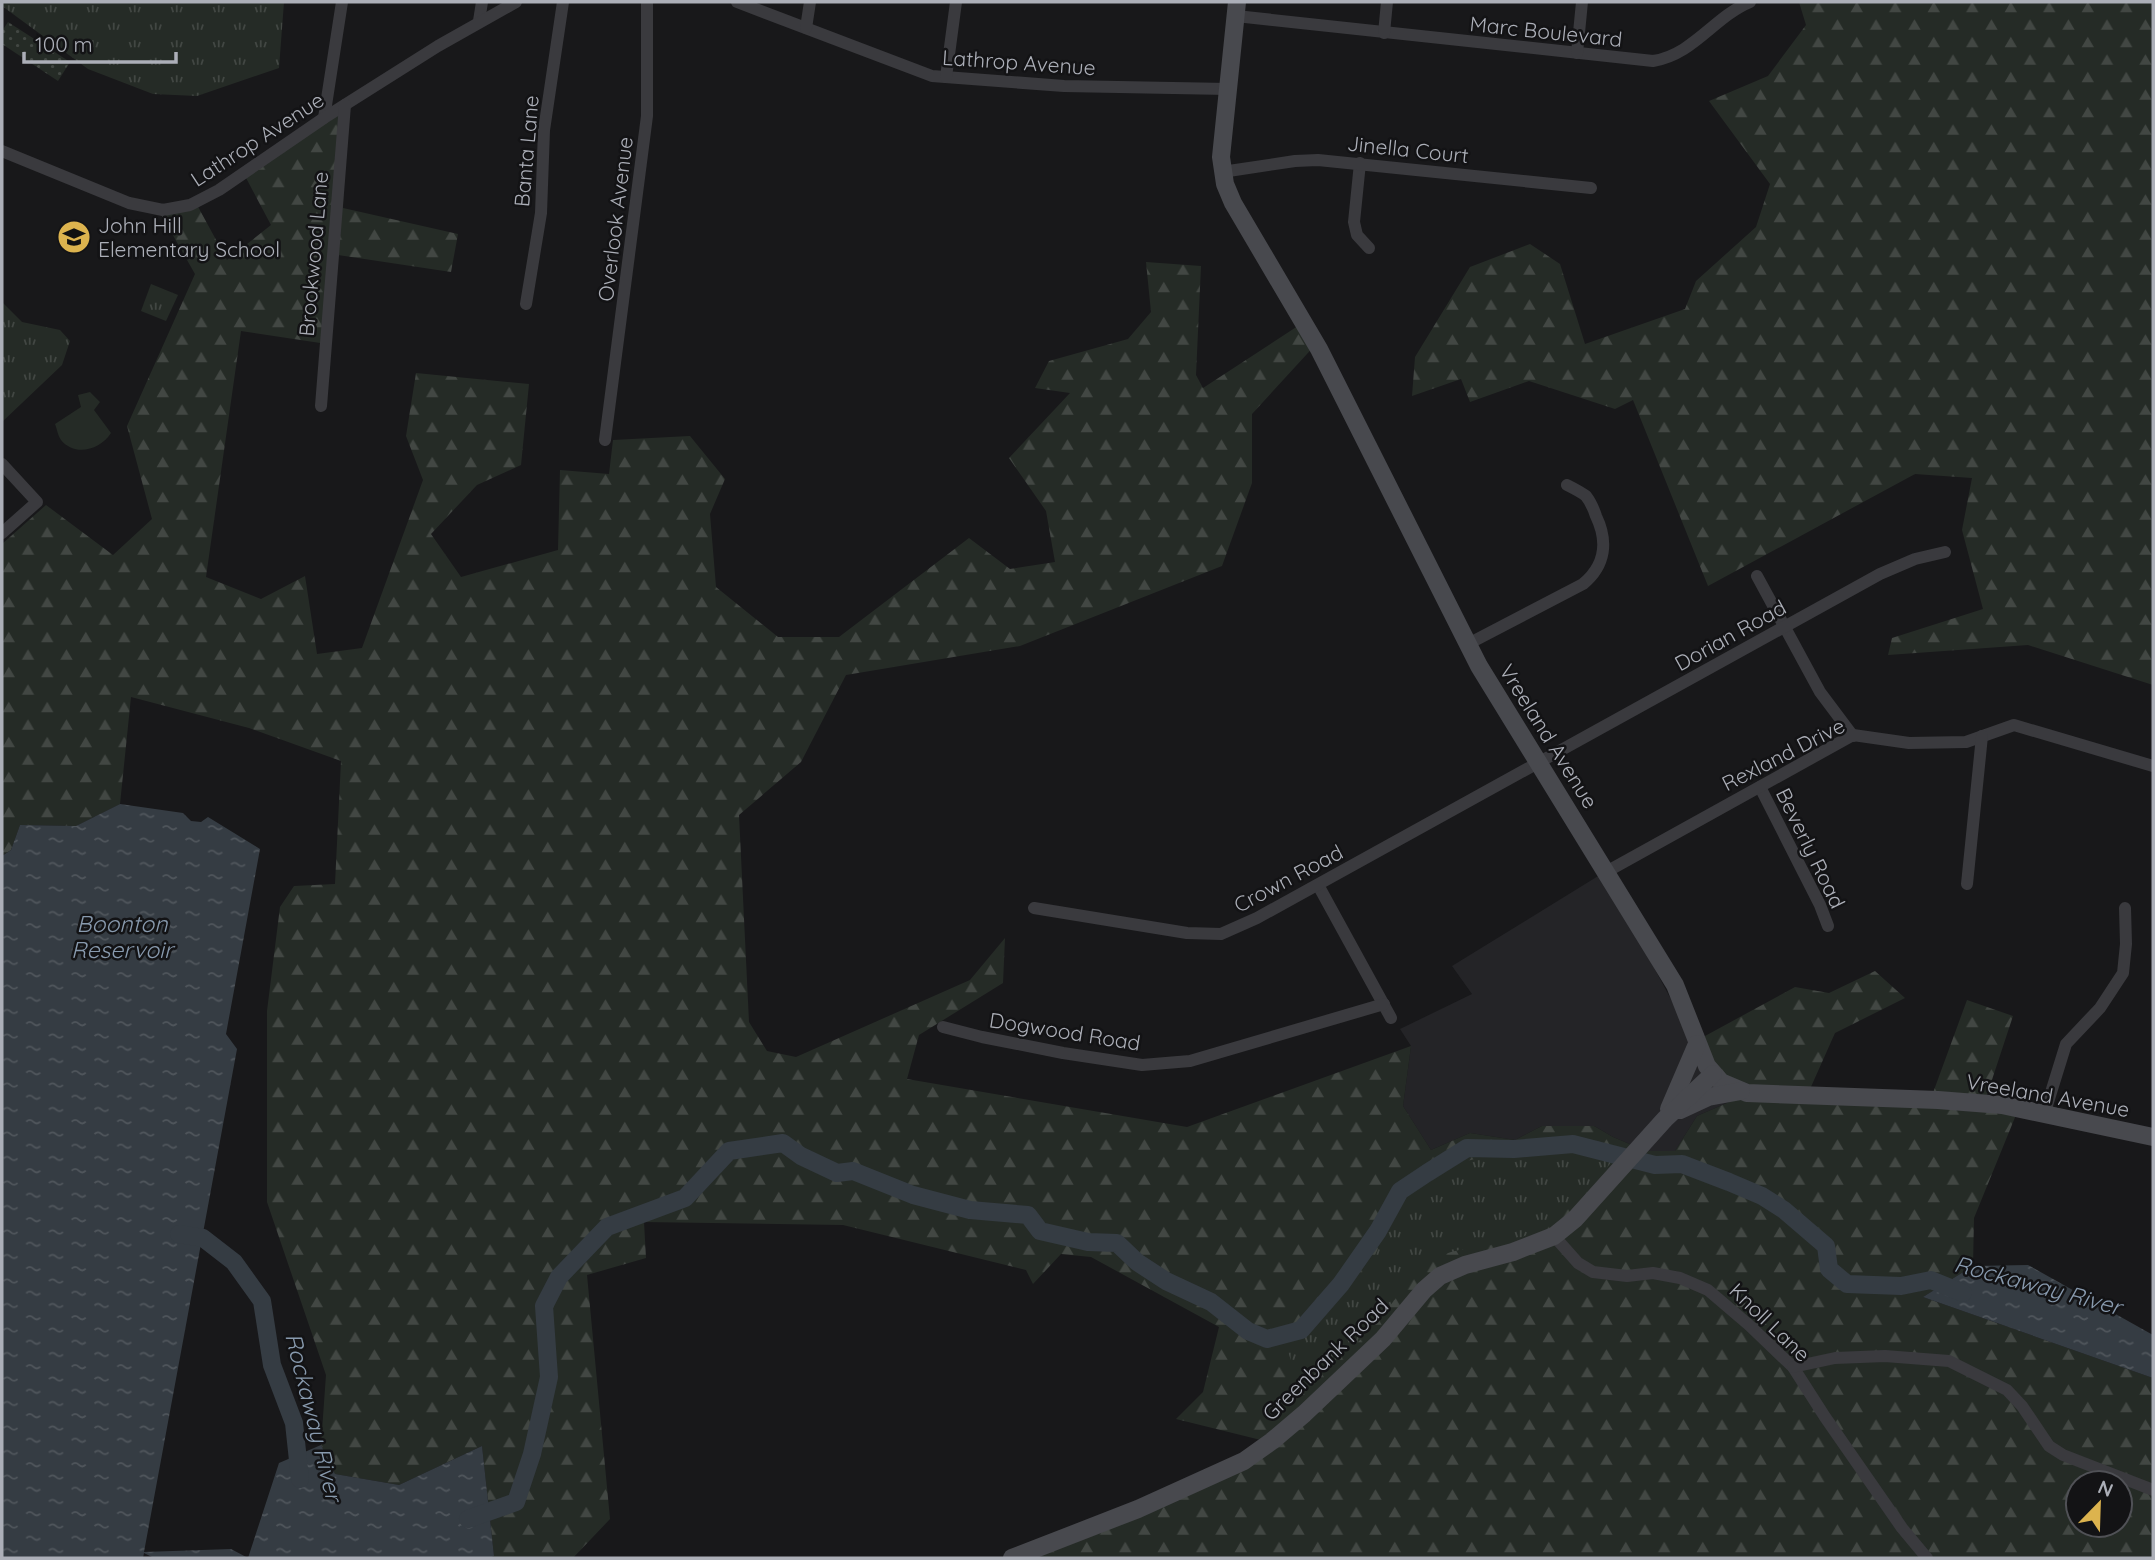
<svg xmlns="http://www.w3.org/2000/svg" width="2155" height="1560" font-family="Quicksand,sans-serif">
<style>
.built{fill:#242427}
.grass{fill:#252b26}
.forest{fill:url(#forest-firs);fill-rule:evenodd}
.park{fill:url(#park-tufts)}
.garden{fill:url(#garden-dots)}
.water{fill:url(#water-ripples)}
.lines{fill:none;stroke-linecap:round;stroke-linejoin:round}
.river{stroke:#353c43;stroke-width:18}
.street{stroke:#3a3a3e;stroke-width:12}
.secondary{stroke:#48494e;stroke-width:18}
.labels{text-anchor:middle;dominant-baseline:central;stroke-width:5;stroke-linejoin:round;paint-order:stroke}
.street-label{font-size:21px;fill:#acafb8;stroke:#131315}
.poi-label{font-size:21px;fill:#acafb8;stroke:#131315;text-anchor:start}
.water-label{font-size:23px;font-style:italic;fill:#889aae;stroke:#131315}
</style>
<defs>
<pattern id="forest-firs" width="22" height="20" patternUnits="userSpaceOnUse" patternTransform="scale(1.75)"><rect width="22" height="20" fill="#252b26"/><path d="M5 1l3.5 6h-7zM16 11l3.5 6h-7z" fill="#424743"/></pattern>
<pattern id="park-tufts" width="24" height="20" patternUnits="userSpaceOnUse" patternTransform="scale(1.75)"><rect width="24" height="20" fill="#252b26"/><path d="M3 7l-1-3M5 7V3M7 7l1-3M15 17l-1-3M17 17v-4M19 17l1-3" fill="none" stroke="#424743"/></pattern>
<pattern id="garden-dots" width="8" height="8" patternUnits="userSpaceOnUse" patternTransform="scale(1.75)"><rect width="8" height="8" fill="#252b26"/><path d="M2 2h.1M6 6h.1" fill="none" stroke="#424743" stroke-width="1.8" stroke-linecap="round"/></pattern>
<pattern id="water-ripples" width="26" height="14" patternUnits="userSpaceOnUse" patternTransform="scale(1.75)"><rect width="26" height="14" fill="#353c43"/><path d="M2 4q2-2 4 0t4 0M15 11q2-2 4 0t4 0" fill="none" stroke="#50565c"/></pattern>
</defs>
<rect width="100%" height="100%" fill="#18181a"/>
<path class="built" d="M1603,873L1694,1042L1743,1096L1697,1116L1675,1151H1646L1613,1137L1594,1126H1542L1515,1140L1470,1133L1431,1150L1403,1106L1411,1046L1400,1029L1472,994L1452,966Z"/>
<path class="grass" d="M90,392L100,402L94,410L111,433C100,450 75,457 61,440C58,436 57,429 55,424L81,407L78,395Z"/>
<g class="forest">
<path d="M1799,2H2153V685L2028,645L1888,655L1892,638L1983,609L1962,530L1972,478L1915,474L1708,586L1633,400L1615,409L1529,381L1470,402L1461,379L1412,396L1415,357L1470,267L1530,244L1560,264L1585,344L1685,309L1696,281L1756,227L1770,184L1709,101L1768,76L1806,25Z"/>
<path d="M345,107L343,208L458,234L451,272L338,255L327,344L241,331L206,577L261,599L305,576L317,654L362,648L423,480L406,436L416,373L529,384L521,465L477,485L431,534L461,577L558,550L560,470L609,474L613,440L690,436L725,479L710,514L716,587L778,637H839L969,538L1010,569L1055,562L1046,511L1009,458L1070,393L1035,388L1049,361L1128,339L1151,312L1146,262L1201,266L1196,375L1203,388L1307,320L1318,342L1252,414V483L1222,566L1020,646L846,675L801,762L739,815L749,1022L767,1051L796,1057L970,980L1005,938L1003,983L919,1035L907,1079L1187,1127L1411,1046L1403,1106L1431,1150L1470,1133L1515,1140L1542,1126H1594L1613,1137L1646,1151H1675L1697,1116L1743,1096L1694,1042L1795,987L1829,993L1875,971L1905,998L1835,1033L1806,1098L1930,1101L1967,1000L2013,1016L1984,1104L2018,1110L1974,1218L1973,1266L1923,1297L2153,1378V1558H1016L1277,1444L1176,1419L1203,1392L1219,1327L1091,1257L1061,1254L1033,1284L1026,1270L843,1225L644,1222L646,1258L587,1275L610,1519L573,1558H490L494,1556L482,1446L399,1485L335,1474L321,1445L326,1375L267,1202V1011L280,907L294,886L335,884L341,761L249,728L131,697L120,804L76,826L20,825L11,850L2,856V544L46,505L113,555L152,519L127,426L195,274L158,209L196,203L227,260L271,225L244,174ZM2078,1483H2120V1525H2078Z"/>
</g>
<g class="park">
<path d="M2,2H284L279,68L197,96L153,94L88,69L2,6Z"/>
<path d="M151,284L178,295L166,321L141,311Z"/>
<path d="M2,302L22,322L60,330L70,341L62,365L2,422Z"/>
<path d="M1587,1140L1623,1149C1591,1185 1562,1224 1514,1240C1487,1248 1456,1245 1432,1261C1407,1278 1392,1306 1372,1328C1350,1351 1325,1372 1302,1393L1282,1334L1303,1335L1348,1294L1372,1262L1395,1210L1467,1161L1545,1141Z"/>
</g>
<path class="garden" d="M8,22L70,62L58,81L2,44V31Z"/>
<g class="water">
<path d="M120,804L183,813L191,821L201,822L208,817L260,849L226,1034L237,1049L144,1552L231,1549L248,1558L279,1463L321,1445L335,1474L399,1485L482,1446L494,1556L490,1558H154L144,1553L143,1558H2V856L11,850L20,825L76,826Z"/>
<path d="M2028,1265L2153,1335V1378L1923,1297L1973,1266Z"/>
</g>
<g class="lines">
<g class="river">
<path d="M179,1234L203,1238L234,1262L262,1301L272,1365L294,1423L300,1479"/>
<path d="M468,1519L516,1502L532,1454L549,1377L544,1306L559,1277L607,1227L685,1198L729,1151L783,1143L801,1156L837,1173L853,1171L913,1195L970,1210L1028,1215L1040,1231L1088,1242L1117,1243L1137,1262L1166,1281L1211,1302L1248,1331L1267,1339L1301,1330L1341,1284L1378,1231L1400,1191L1427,1173L1467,1148L1514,1149L1573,1144L1655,1165L1682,1164L1729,1182L1762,1196L1784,1210L1826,1246L1829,1269L1847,1284L1901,1286L1931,1280L1963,1293"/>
</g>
<g class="street">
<path d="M737,2L932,76L1064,86L1228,89"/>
<path d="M1236,16L1653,61C1693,55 1714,17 1750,2"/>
<path d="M479,21L482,2"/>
<path d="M806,28L810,2"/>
<path d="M1384,33L1387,2"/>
<path d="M1577,53L1582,2"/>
<path d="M946,77L956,2"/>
<path d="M324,118L342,2"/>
<path d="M2,151L129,203L163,210L190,205L219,190L324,118L438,46L516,2"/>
<path d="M1360,163L1354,222L1357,235L1369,248"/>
<path d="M1222,172L1295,161L1318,160L1591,188"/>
<path d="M526,304L541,213L544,130L563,2"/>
<path d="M321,406L345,105"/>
<path d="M605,440L647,116V2"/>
<path d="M2,464L37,502L2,533"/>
<path d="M1757,576L1820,692L1853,736"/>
<path d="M1468,644L1583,584C1606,565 1608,541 1596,516C1594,510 1590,501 1586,496C1581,492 1573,488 1567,485"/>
<path d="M1760,787L1820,905L1828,926"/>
<path d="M1606,872L1853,735L1909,743L1966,742L2014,725L2153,766"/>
<path d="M1967,884L1982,736"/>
<path d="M1318,885L1391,1018"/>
<path d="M1034,908L1187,933L1221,934L1257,918L1880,574L1915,559L1945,552"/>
<path d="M943,1027L982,1037L1063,1053L1142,1065L1190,1061L1384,1004"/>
<path d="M2044,1115L2066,1044L2100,1008L2123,973L2126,944L2125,908"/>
<path d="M1554,1236L1578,1263L1593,1272L1627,1276L1653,1273L1680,1278L1708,1290L1749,1325L1793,1367L1825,1417L1902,1528L1927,1558"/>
<path d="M1793,1367L1835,1358L1885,1356L1949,1361L2007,1390L2022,1406L2049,1446L2063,1455L2153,1490"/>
</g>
<g class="secondary">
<path d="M1237,2L1221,157L1225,184L1233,203L1319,349L1479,666L1675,985L1707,1066L1721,1082L1747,1093L1938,1100L2002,1105L2153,1137"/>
<path d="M1669,1109L1697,1044"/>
<path d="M1680,1110L1708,1097L1741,1091"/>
<path d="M1012,1558L1138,1509L1244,1461L1272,1441L1304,1414L1383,1339L1424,1290L1440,1276L1465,1265L1513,1252L1554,1236L1575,1219L1665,1119L1713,1074"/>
</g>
</g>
<defs>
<symbol id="school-disc" viewBox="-11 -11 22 22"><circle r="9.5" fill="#dcb34e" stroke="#131315"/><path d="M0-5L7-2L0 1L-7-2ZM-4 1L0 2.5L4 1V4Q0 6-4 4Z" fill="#111"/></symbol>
</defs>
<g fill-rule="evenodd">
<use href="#school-disc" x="55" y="218" width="38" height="38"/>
</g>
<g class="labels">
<g class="street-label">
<text transform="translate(1546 31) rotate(6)">Marc Boulevard</text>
<text transform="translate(1019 62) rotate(4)">Lathrop Avenue</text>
<text transform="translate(257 139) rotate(-33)">Lathrop Avenue</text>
<text transform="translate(1408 149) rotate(6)">Jinella Court</text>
<text transform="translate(526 151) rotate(-85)">Banta Lane</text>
<text transform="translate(615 219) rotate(-83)">Overlook Avenue</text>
<text transform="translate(313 254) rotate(-85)">Brookwood Lane</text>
<text transform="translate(1730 635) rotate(-29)">Dorian Road</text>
<text transform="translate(1549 736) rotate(58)">Vreeland Avenue</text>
<text transform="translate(1783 754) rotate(-27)">Rexland Drive</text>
<text transform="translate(1811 848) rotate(64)">Beverly Road</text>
<text transform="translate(1288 878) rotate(-28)">Crown Road</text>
<text transform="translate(1065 1031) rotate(9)">Dogwood Road</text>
<text transform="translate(2048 1095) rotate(10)">Vreeland Avenue</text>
<text transform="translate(1770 1322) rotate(44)">Knoll Lane</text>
<text transform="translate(1325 1359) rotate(-44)">Greenbank Road</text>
</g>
<g class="poi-label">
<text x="98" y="225">John Hill<tspan x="98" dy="24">Elementary School</tspan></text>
</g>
<g class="water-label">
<text x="122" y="923">Boonton<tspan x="122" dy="26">Reservoir</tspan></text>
<text transform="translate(2038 1285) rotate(15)">Rockaway River</text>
<text transform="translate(314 1417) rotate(76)">Rockaway River</text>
</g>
</g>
<rect width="2155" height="1560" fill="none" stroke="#acafb8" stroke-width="7"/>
<g transform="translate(2099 1504) rotate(23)"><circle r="33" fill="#131315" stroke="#505156" stroke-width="2"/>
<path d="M0-5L12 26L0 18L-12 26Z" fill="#dcb34e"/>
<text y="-10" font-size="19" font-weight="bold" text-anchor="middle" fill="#acafb8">N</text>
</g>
<path d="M24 52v10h152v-10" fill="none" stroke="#acafb8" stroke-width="3.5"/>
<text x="35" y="52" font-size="21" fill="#acafb8" stroke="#131315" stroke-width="5" paint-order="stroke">100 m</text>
</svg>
